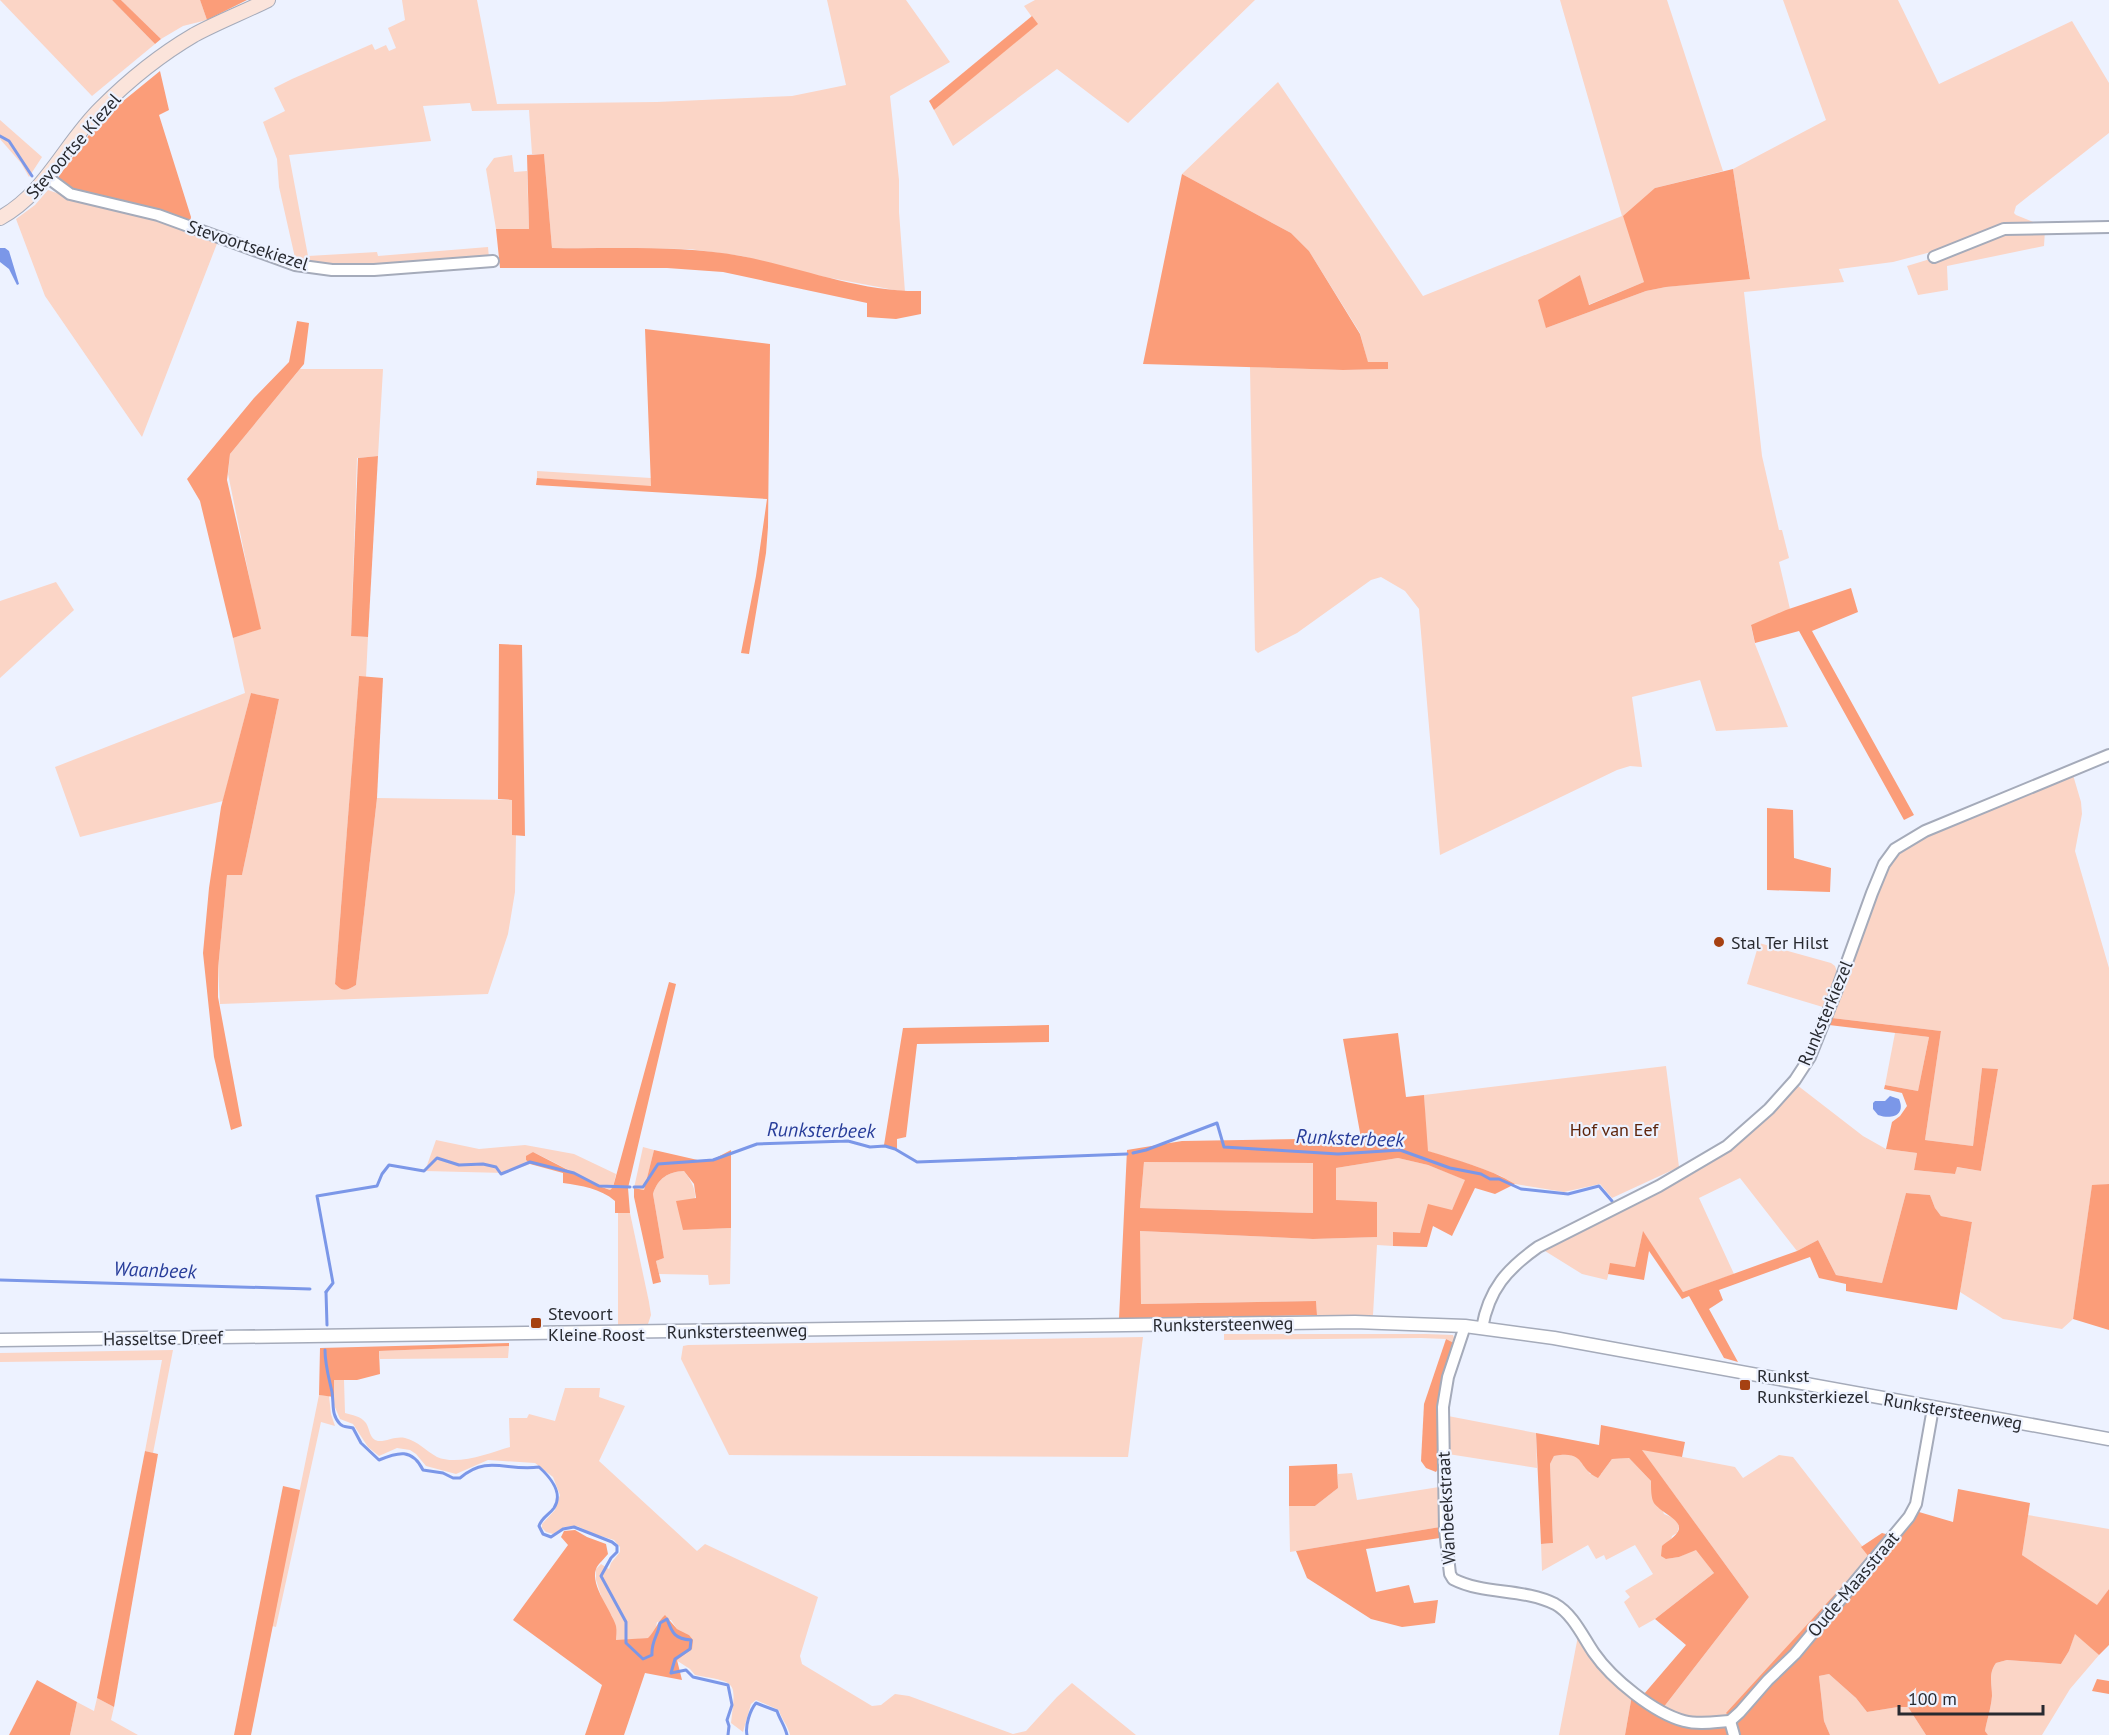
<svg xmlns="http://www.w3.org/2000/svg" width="2109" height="1735" font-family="'PT Sans',sans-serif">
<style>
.green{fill:#fbd5c6}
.forest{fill:#fb9d79;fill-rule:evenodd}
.water{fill:#7b97e8}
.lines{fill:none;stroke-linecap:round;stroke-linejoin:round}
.stream{stroke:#7b97e8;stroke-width:3}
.minor-casing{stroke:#a5abba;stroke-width:14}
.tertiary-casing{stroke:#a5abba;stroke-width:15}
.secondary-casing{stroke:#a5abba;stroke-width:16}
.minor{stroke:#fff;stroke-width:10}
.tertiary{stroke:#fff;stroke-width:12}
.secondary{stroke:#fbe4db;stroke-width:14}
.poi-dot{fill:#a64112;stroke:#edf2ff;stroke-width:2}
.labels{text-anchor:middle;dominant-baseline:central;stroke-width:4.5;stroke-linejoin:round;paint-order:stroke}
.street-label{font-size:18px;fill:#282a30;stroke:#edf2ff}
.poi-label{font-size:18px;fill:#282a30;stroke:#edf2ff;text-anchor:start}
.park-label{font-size:18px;fill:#5e240b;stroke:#edf2ff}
.water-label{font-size:20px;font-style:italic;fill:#283d9a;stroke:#edf2ff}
</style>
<rect width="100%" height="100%" fill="#edf2ff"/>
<g class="green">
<path d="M0,0H112L155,44L92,96Z"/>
<path d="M121,0H200L207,20L183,26L161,39Z"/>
<path d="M402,0H477L497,104L657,102L792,96L846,85L827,0H906L950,62L890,96L899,180V212L905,292L804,273L742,256L689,249L552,248L544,154H532L529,110L472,111L470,103L423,106L431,141L289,155L308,256L377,252L378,256L488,247L489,258L345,267L296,262L279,187L277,159L263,122L285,111L274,88L292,79L372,44L375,50L386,45L389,51L396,48L388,28L405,20Z"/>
<path d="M1035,0H1255L1128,123L1057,69L953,146L934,110L1037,24L1024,6Z"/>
<path d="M1560,0H1667L1723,171L1655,188L1644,282L1588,305L1580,275L1546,328L1646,291L1666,287L1750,278L1733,169L1826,120L1783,0H1898L1939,84L2072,21L2109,83V133L2016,206L2014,213L2016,215L2038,224L1893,262L1839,269L1844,282L1744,292L1762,456L1779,530H1782L1789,558L1779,562L1790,609L1751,626L1755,644L1788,727L1716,731L1700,680L1632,697L1642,767L1630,766L1617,770L1440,855L1419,609L1405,591L1381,577L1371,580L1297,633L1258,653L1255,650L1250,367L1343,370L1388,369L1368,363L1360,333L1309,251L1291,233L1182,174L1278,82L1423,296L1622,216Z"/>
<path d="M0,120L42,157L29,177L21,163L0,139Z"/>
<path d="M512,155L514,172L527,171L529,229H496L486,169L494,158Z"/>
<path d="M48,190L86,203L150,217L218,241L142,437L45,296L16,219L35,205Z"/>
<path d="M2045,230L2044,246L1947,266L1948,290L1918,295L1907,266L1950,253L1999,233Z"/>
<path d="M300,369H383L378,456L357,458L351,636L368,637L366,677H359L335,984C343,992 346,991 356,985L377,798L512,800V835H516L515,892L508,934L488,994L220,1004L218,969L227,875H242L279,699L251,693L223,801L80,837L55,767L245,693L233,638L260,629L228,474L230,454Z"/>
<path d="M537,471L651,478V487L537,478Z"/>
<path d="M56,582L74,610L0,678V601Z"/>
<path d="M2073,775L2081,802L2082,814L2075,851L2109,968V1184L2092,1186L2073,1319L2062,1329L2003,1319L1960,1292L1972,1222L1941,1216L1935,1208L1930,1195L1906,1193L1882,1283L1836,1275L1818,1240L1797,1251L1740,1178L1699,1198L1734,1274L1683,1292L1643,1232L1635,1267L1611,1264L1607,1280L1582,1274L1545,1251L1723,1155L1741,1140L1797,1085L1863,1136L1886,1149L1917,1153L1914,1170L1955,1174L1956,1167L1981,1171L1998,1069L1982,1068L1973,1146L1925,1140L1941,1031L1832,1018L1874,901L1890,863L1906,846L1924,835Z"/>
<path d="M1759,943L1831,963L1835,966L1838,975L1826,1008L1747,984Z"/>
<path d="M1895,1033L1929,1037L1918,1091L1885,1085Z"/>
<path d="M1666,1066L1679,1167L1612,1198L1600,1184L1564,1192L1515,1184L1501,1176L1475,1166L1427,1151L1424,1095Z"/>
<path d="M436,1140L479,1149L525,1145L574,1154L616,1174L613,1187L610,1190C584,1179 559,1164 533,1152L526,1160L530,1164L505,1173L425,1171Z"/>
<path d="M643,1147L654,1150L644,1190L634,1188Z"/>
<path d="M1398,1158L1428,1165L1466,1180L1452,1210L1420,1233L1393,1232V1246L1377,1245L1373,1315H1317L1316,1301L1140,1304V1231L1313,1239L1376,1237L1336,1200V1168Z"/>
<path d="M1144,1162L1313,1163V1213L1140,1208Z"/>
<path d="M684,1171C703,1196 694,1203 683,1230L731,1228L730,1284L709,1285L708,1275L659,1274L656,1261L664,1258L653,1194C658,1178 668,1172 684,1171Z"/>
<path d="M618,1213H630L649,1302L651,1315L648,1324L618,1326Z"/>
<path d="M1224,1334H1426L1453,1335L1456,1344L1446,1339L1421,1338L1224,1340Z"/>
<path d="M1143,1337L1128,1457L729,1455L681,1359L683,1346L688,1345Z"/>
<path d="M509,1346L508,1358L380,1359L379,1351Z"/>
<path d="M173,1350L153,1453L145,1451L162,1360L0,1362V1353Z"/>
<path d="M334,1380H344L345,1413C352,1415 361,1416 366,1423C370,1429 369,1439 378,1441C386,1442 395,1436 405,1438C418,1441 426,1451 437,1457C458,1466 489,1453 510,1447L509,1418H527L529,1414L555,1421L565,1388H600L599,1397L625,1406L599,1461L697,1551L705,1544L818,1597L800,1656L802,1664L872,1706L881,1705L895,1694L909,1696L1013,1734L1026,1731L1057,1697L1072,1683L1136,1735H790C788,1725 781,1719 779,1710L756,1700L751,1704L743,1732L731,1723C736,1680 738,1683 695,1675L690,1669L676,1660L692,1649L689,1635L677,1629L671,1620L657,1622L655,1631L648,1638L616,1641L612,1616L605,1608L596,1580V1569L601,1564L609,1569L611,1563L620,1552V1547L614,1540L594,1534L577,1526L564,1527L553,1534L546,1532L542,1528V1524L555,1510L560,1495L553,1477L535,1463L488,1460L456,1474L426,1466L416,1454L410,1450L397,1448L379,1456L368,1447L353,1424L340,1419L334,1405Z"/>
<path d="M319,1395L329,1396L331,1414L335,1426L321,1422L276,1627L272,1626Z"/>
<path d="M1448,1416L1536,1433L1537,1468L1448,1454Z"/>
<path d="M1641,1449L1735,1467L1743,1478L1779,1455L1793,1457L1870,1556L1727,1713L1731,1719C1706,1719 1686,1719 1663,1708L1749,1597Z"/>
<path d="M1567,1454L1578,1457L1590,1474H1601L1612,1459L1629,1458L1651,1481L1664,1514L1676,1519L1679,1527L1677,1533L1672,1536L1666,1559L1679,1557L1696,1549L1714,1573L1655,1619L1639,1628L1624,1602L1630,1597L1625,1591L1653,1574L1635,1545L1606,1560L1604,1555L1596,1559L1588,1545L1542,1571L1541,1544L1553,1543L1550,1464L1554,1456Z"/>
<path d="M1352,1473L1357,1500L1439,1487L1440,1527L1290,1552L1289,1506H1315L1338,1488V1474Z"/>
<path d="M2028,1515L2109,1529V1589L2097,1606L2022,1555Z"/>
<path d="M2075,1633L2099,1655L2070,1689L2042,1735H1988L1985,1731C1987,1720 1991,1708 1992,1696C1992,1684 1988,1674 1996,1663L2007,1660L2061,1664L2069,1651Z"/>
<path d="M1578,1636L1601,1671L1632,1695L1625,1735H1559Z"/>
<path d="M1829,1674L1856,1698L1867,1712L1898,1707H1908L1926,1735H1830L1824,1721L1819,1676Z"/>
<path d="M97,1698L114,1707L111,1720L138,1735H70L77,1702L94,1711Z"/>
</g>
<g class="forest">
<path d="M112,0H121L161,39L155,44Z"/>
<path d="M200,0H247L207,20Z"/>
<path d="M1032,16L1038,24L934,110L929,101Z"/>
<path d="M160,71L169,110L159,115L191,217L190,223L70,188L57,179L88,136L106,115Z"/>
<path d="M544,154L552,248C615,249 679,245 741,256C800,267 859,292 921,291V314L896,319L867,317V303L723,272L667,268H500L496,229H529L527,155Z"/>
<path d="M1733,169L1750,279L1666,287L1646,291L1546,328L1538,300L1580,275L1589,305L1644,282L1623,216L1655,188Z"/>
<path d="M1182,174L1291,233L1309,251L1360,334L1368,362H1388V369L1343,370L1143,364Z"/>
<path d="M297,321L309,323L304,364L230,454L227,480L261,629L233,638L200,501L187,479L254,398L289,362Z"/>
<path d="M645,329L770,344L768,527L766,553L749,654L741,653L756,576L767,499L536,485L537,478L651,486Z"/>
<path d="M378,456L368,637L351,636L358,458Z"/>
<path d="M1851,588L1858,612L1812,631L1914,815L1904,820L1799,631L1755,643L1751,625L1786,610Z"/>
<path d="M499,644L522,645L525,836L512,835V800L498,799Z"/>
<path d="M359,676L383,678L377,798L356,985C346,991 343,992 335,984Z"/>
<path d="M251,693L279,699L242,875H227L218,969V997L242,1126L231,1130L214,1057L203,953L209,888L221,807Z"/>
<path d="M1767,808L1793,810L1794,858L1831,868L1830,892L1767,890Z"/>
<path d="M669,982L676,984L628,1188L630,1213H615V1201C600,1188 582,1186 563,1183V1173L530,1164L526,1160V1156L533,1152L599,1186L610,1190L613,1187Z"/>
<path d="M1832,1018L1941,1031L1925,1140L1973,1146L1982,1068L1998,1069L1981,1171L1957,1167L1955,1174L1914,1170L1917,1153L1886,1149L1892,1122L1900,1116L1907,1106L1902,1093L1884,1089L1885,1085L1918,1091L1929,1037L1829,1025Z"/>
<path d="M1049,1025V1042L917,1044L906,1137L897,1139V1151L884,1145L903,1028Z"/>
<path d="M1398,1033L1406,1097L1424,1095L1428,1151C1457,1160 1488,1168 1515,1184L1495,1194L1475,1188L1452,1236L1433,1226L1427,1247L1393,1246V1232L1420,1233L1428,1204L1452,1210L1465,1180L1428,1165L1398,1158L1336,1168V1200L1377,1202V1237L1313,1239L1140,1231L1141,1304L1316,1301L1317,1315L1119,1319L1127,1150L1182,1141L1361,1138L1343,1039ZM1144,1162L1313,1163V1213L1140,1208Z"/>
<path d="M654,1150L702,1161H710L731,1150V1228L683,1230L676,1201L696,1198L694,1184L684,1171C668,1172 658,1178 653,1194L664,1258L656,1261L661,1282L653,1284L634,1197V1188L644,1190Z"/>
<path d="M2109,1184V1330L2073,1319L2092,1185Z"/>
<path d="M1906,1193L1930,1195L1935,1208L1941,1216L1972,1222L1957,1310L1846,1291V1284L1819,1278L1810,1257L1719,1290L1723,1300L1709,1309L1738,1362L1724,1358L1689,1296L1682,1299L1649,1251L1644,1280L1608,1274L1610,1263L1635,1267L1643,1231L1683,1292L1797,1251L1818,1240L1836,1275L1882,1283Z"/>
<path d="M1446,1339L1456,1344L1440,1465L1436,1472L1426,1468L1421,1461L1424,1404Z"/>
<path d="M509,1343V1346L379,1351L380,1374L357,1380H334V1397L319,1395L320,1348Z"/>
<path d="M1601,1425L1685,1442L1682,1457L1642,1450L1749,1597L1663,1708L1644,1694L1686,1645L1655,1619L1714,1573L1696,1550L1679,1557L1666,1559L1661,1556L1662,1546C1666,1542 1674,1538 1677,1533C1687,1520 1657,1512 1653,1501C1651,1496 1651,1487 1651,1481L1629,1458L1612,1459L1598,1478C1576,1468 1587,1450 1554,1456L1550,1464L1553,1543L1541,1544L1536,1433L1599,1445Z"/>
<path d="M145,1451L158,1454L114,1707L97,1698Z"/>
<path d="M1337,1464L1338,1488L1315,1506H1289V1466Z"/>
<path d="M283,1486L300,1490L251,1735H234Z"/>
<path d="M1958,1489L2030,1503L2022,1555L2097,1605L2109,1589V1645L2099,1655L2075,1634L2069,1651L2061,1664L2007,1660L1996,1663C1988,1674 1992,1684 1992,1696C1991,1708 1987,1720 1985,1731L1988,1735H1926L1908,1707H1898L1867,1712L1856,1698L1829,1674L1819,1676L1824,1721L1830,1735H1625L1632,1695C1663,1712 1699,1735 1736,1724L1726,1713L1869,1557L1861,1547L1882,1533L1897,1537L1919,1512L1953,1522Z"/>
<path d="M1440,1527V1538L1366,1549L1376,1592L1409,1585L1414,1603L1438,1600L1435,1623L1402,1627L1371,1619L1307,1578L1296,1551Z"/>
<path d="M575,1530L587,1537L606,1544L608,1554C605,1558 598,1564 596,1569C590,1586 612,1611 616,1626C617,1631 616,1636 616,1640L648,1638C656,1630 657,1622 665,1615L677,1629L689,1635L693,1640L692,1649L677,1660L682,1680L645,1673L624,1735H585L602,1685L513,1620L568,1545L561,1537L564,1531Z"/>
<path d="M2097,1679L2109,1681V1694L2092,1691Z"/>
<path d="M37,1680L77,1702L70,1735H9Z"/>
</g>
<g class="water">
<path d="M0,248H5L9,251L19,284L17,285L9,269L0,262Z"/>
<path d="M1890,1096L1899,1099C1906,1115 1892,1120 1878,1115L1873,1109V1103L1875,1101H1885Z"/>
</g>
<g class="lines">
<g class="stream">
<path d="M0,136L9,141L32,176"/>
<path d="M1133,1153L1146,1150L1217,1123L1224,1147L1338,1154L1400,1150L1450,1168L1481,1174L1490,1179H1499L1521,1189L1568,1194L1599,1186L1612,1201"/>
<path d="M634,1187H643L658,1164L713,1160L757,1144L848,1141L870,1147L885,1146L895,1149L917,1162L1127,1154"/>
<path d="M0,1280L310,1289"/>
<path d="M326,1292L333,1283L317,1196L377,1186L382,1174L389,1165L424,1171L437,1158L459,1165L483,1164L496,1167L501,1174L530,1162L574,1173L599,1186L630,1187"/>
<path d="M326,1292L327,1325"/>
<path d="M325,1350C325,1365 329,1378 332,1392C334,1404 331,1415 340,1424C344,1428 348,1426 353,1428L361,1443L379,1460C398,1452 412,1448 423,1470L443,1473L453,1478H460C488,1454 507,1472 539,1467C549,1476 564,1493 554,1508C549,1515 542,1517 539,1526L543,1534L551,1537L563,1529L574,1527L612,1542L617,1546V1552L611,1558L601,1576L626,1622V1643L643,1659L652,1655C651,1641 658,1636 660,1623L667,1619C672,1633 675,1639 691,1640L690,1649L675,1659L671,1673L686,1670L693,1677L728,1685L732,1705L727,1720L729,1726L728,1735"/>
<path d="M747,1735C745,1726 750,1710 756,1703L777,1711C780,1720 785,1726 787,1735"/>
</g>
<defs>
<g id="minor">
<path d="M47,177L70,194L158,215L295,265L332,270H374L493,261"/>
<path d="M1934,257L2004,229L2109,227"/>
<path d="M1465,1326L1448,1377L1443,1407L1445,1530L1450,1574L1453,1579C1484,1595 1523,1588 1555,1604C1573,1614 1583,1637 1594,1653C1612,1679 1654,1713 1684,1721C1699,1725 1715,1722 1730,1721"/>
<path d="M1482,1328C1489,1289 1507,1269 1538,1247L1659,1186L1727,1146L1769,1109L1795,1080L1810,1057L1838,987L1872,893L1884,864L1895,849L1925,831L2109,755"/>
<path d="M1730,1721L1740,1712L1768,1680L1795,1654L1909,1517L1916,1504L1933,1408"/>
<path d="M1730,1721L1734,1735"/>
</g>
<path id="tertiary" d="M0,1340L1355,1322L1465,1326L1554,1338L2109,1439"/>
<path id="secondary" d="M0,218C46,193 65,143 101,108C129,80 160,55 194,35C218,22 244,12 268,0"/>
</defs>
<use href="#minor" class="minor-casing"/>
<use href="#tertiary" class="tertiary-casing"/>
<use href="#secondary" class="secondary-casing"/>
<use href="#minor" class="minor"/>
<use href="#tertiary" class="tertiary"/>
<use href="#secondary" class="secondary"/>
</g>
<g class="poi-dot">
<circle cx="1719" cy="942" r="6"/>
<rect x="530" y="1317" width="12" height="12" rx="3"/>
<rect x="1739" y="1379" width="12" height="12" rx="3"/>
</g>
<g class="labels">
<g class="street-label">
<text transform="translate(73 146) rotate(-49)">Stevoortse Kiezel</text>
<text transform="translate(248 245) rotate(18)">Stevoortsekiezel</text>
<text transform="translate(1825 1013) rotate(-67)">Runksterkiezel</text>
<text transform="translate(1223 1324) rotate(-1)">Runkstersteenweg</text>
<text transform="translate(737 1331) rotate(-1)">Runkstersteenweg</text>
<text transform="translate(163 1338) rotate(-1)">Hasseltse Dreef</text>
<text transform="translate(1953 1411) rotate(10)">Runkstersteenweg</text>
<text transform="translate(1446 1508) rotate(-93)">Wanbeekstraat</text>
<text transform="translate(1853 1584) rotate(-50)">Oude-Maasstraat</text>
</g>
<g class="poi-label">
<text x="1731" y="942">Stal Ter Hilst</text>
<text x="548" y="1313">Stevoort<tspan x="548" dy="21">Kleine Roost</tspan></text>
<text x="1757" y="1375">Runkst<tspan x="1757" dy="21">Runksterkiezel</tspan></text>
</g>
<g class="park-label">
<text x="1614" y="1129">Hof van Eef</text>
</g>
<g class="water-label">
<text transform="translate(821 1130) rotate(1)">Runksterbeek</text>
<text transform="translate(1350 1138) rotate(2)">Runksterbeek</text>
<text transform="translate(155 1270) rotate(2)">Waanbeek</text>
</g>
</g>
<path d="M1899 1705v9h144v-9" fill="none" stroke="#282a30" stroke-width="3"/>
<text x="1908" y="1705" font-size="18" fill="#282a30" stroke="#edf2ff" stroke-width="4.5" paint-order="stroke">100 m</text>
</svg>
